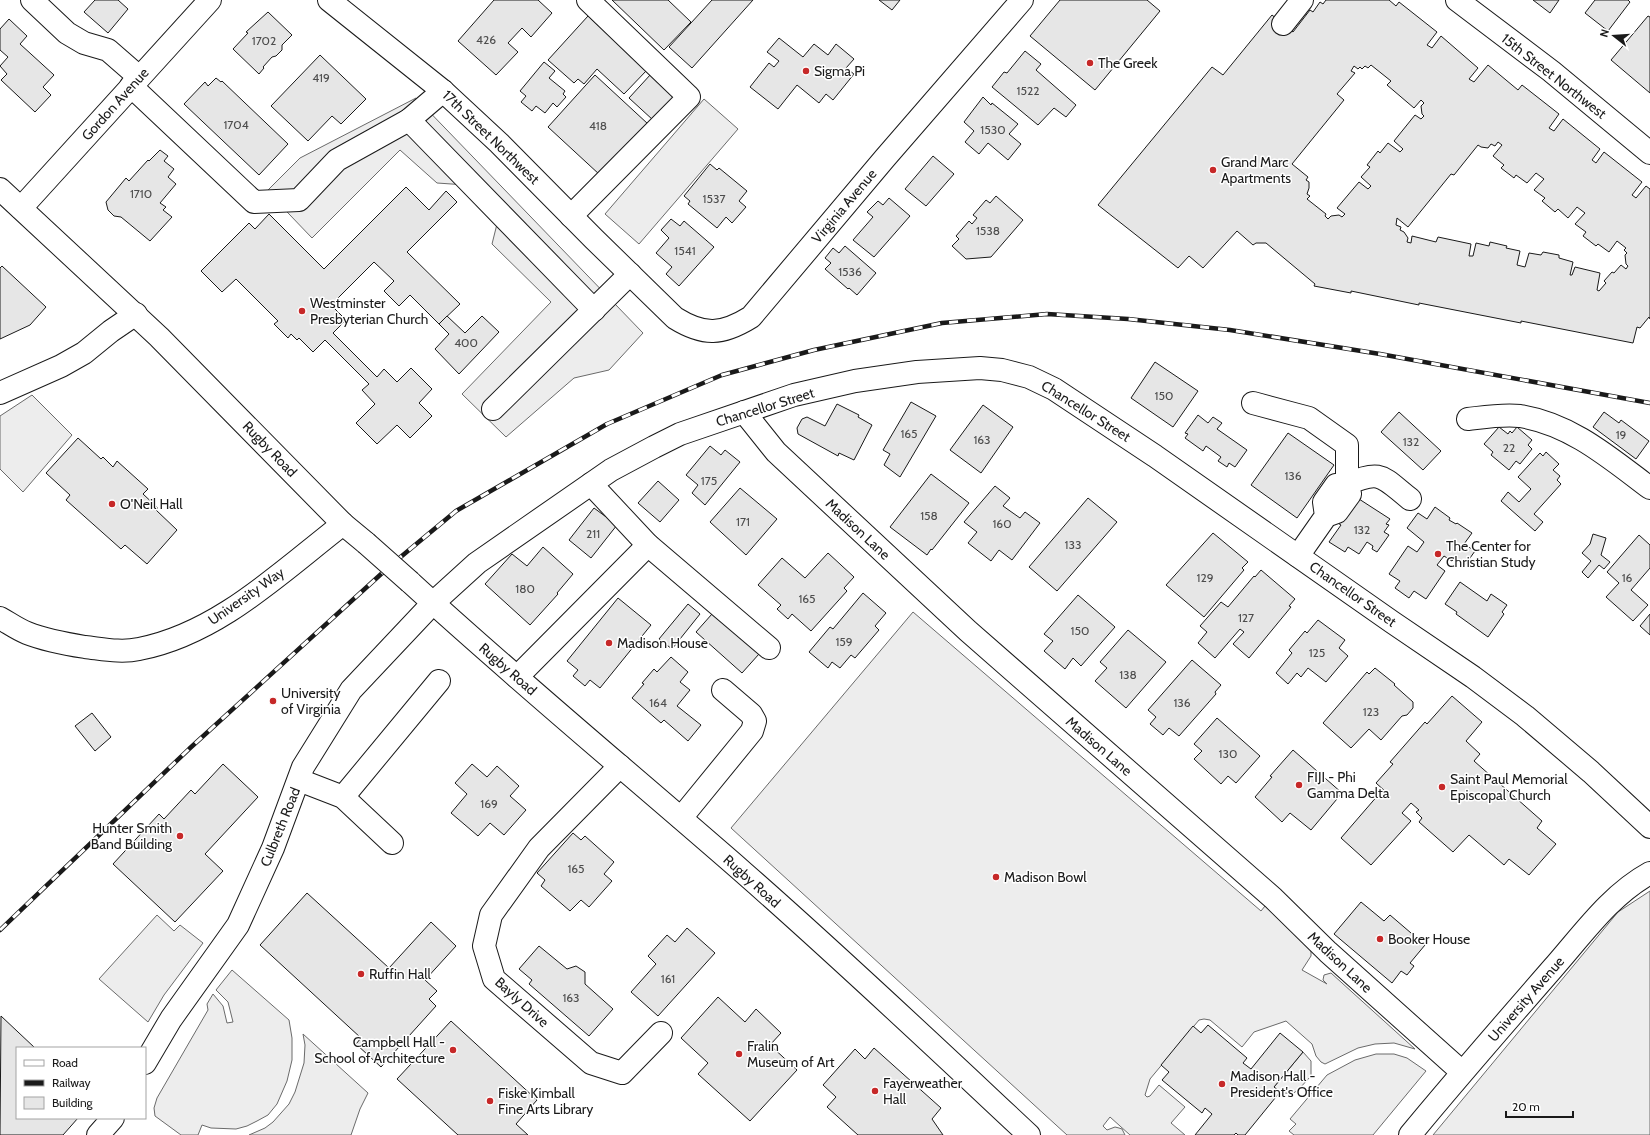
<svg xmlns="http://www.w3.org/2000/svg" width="1650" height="1135" font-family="Cabin,sans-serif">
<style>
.built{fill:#ededed;stroke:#6a6a6a}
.building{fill:#e6e6e6;stroke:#1a1a1a;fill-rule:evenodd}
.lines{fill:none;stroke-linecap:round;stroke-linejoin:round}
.minor-casing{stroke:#1a1a1a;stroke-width:24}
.major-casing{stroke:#1a1a1a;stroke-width:24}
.minor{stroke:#fff;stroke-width:22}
.major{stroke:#fff;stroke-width:22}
.rail-casing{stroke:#1a1a1a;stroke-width:4.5}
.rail{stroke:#fff;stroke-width:3;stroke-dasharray:9;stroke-linecap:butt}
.major-bridge-casing{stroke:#1a1a1a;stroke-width:24;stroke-linecap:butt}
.major-bridge{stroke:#fff;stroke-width:22}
.poi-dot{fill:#c62828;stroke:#fff;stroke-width:1.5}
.labels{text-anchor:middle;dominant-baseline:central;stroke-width:3;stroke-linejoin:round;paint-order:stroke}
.number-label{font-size:12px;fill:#4d4d4d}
.poi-label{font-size:14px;fill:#1a1a1a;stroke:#fff;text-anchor:start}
.street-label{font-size:14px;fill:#1a1a1a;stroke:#fff}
</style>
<rect width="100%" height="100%" fill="#fff"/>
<g class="built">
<path d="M416,98L643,333L609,370L574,378L506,437L462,394L551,302L492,244L498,220L466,185L437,183L400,150L312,238L267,191L300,158Z"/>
<path d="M704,99L738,129L639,244L605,214Z"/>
<path d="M32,395L72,435L23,492L0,469V416Z"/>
<path d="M913,612L1261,911L1265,906L1311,950V956L1302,970L1327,984L1323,980L1324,975L1331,973L1415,1049L1394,1043L1375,1044L1358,1048L1325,1064L1321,1062L1316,1056L1312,1044L1286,1021L1254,1032L1242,1047L1210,1020L1204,1019L1199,1020L1150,1079L1145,1095L1147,1097L1150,1096L1159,1085L1185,1107L1171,1123L1185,1135H1130L1110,1117L1103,1126L1107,1130L1115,1127L1119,1128L1122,1129L1125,1135H1067L731,828Z"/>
<path d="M1650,891V1135H1433L1618,912Z"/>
<path d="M157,915L174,931L180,925L203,943L164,995L148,1022L99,979Z"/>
<path d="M232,970L289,1020L292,1038V1060L287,1081L277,1104L268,1115L257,1121L247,1126L236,1129L211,1128L202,1125L198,1135H181L155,1116L154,1108L157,1098L208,1010L207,1004L213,994L223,1006L227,1023L233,1022L228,1002L216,990Z"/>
<path d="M303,1034L368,1093L360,1109L351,1135H249L265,1128L273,1122L289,1104L295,1092L304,1063L305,1045Z"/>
<path d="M1303,1052L1311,1061V1076L1298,1090L1292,1094L1280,1092L1274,1087Z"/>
<path d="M1376,1054H1394L1407,1058L1426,1071L1373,1135H1294L1289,1131L1296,1124L1290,1119L1327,1075L1355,1060Z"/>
</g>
<g class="building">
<path d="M95,0H118L128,9L108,33L84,12Z"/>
<path d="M494,0H538L552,13L531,37L522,28L508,43L518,52L496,75L458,41Z"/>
<path d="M612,0H668L691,22L664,50Z"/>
<path d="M712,0H753L692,68L669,47Z"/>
<path d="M879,0H900L892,10Z"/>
<path d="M1060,0H1147L1160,11L1095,90L1030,36Z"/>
<path d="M1326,0H1389L1396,6L1399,2L1437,32L1427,45L1432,48L1441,36L1478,68L1469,79L1474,82L1488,65L1518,90L1522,85L1559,114L1549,128L1554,131L1563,119L1600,149L1592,160L1596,163L1604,152L1642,182L1632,195L1636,198L1646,186L1650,189V319L1649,317L1640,328L1637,327L1633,343L1521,321V323L1419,303V305L1351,291V293L1314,286L1315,284L1266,243H1256L1253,245L1237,231L1203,268L1189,256L1178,268L1098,205L1212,67L1223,75L1272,15L1293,32L1310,10L1313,12L1320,2L1323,4ZM1371,65L1391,81L1387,85L1414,108L1421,100L1424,103L1421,106L1422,114L1424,116L1421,119L1415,115L1394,141L1403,149L1400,152L1388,143L1380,153L1378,151L1367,165L1370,167L1361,177L1371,186L1368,189L1359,182L1337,208L1345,214L1342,217L1339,215L1331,216L1328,219L1325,216L1326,214L1307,199L1310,196L1307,194L1309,188V182L1306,180L1308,177L1292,164L1344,100L1337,94L1355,73L1351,71L1354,66L1358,69L1360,67L1362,69L1365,66L1368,68ZM1498,142L1502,145L1493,156L1504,165L1501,168L1514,178L1516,175L1527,183L1536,173L1544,179L1534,190L1545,198L1542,201L1555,212L1558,209L1568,218L1577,207L1585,213L1575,224L1586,232L1583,236L1596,246L1598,244L1609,252L1617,241L1626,248L1624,250L1627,253L1625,255L1626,264L1628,266L1626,269L1621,265L1614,273L1612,272L1604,281L1606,283L1599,291L1597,290L1600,273L1575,267L1572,275H1570L1573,262L1559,258V255L1543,252L1541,255L1529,253L1525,267L1517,265L1520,251L1506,248L1507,246L1490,242L1489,246L1476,243L1473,256H1469L1471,244L1438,237L1436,242L1412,236L1411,243L1407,242L1408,238L1404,232L1400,230L1401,227L1396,225L1397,218L1408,227L1451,174L1454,175L1478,145L1481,147L1488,148L1491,144L1495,146Z"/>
<path d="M1533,0H1559L1550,13Z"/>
<path d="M1595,0H1628L1630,2L1608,31L1585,13Z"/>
<path d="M268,12L292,35L282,45V50L276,56L272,57L263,67L264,68L259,74L233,49L248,33L246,32Z"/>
<path d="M588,16L647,70L624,94L597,69L584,84L578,79L574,83L548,60Z"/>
<path d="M1648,16L1650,17V93L1611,60Z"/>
<path d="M9,19L27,36L20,44L54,75L43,87L51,95L35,112L1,80L7,74L0,66L8,57L0,50V29Z"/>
<path d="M779,38L803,57L814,44L828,55L836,44L854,59L846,68L854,74L833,100L826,94L819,103L797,85L778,109L750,87L769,63L774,67L779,61L767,52Z"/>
<path d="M1025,51L1041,64L1036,70L1076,105L1066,117L1054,108L1038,125L992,87L1004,72L1007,73Z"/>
<path d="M320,55L366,99L341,124L332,116L308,141L271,106Z"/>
<path d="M544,62L555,71L549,78L565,91L563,94L566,97L557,107L553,103L545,113L536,106L532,111L521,102L526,96L520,91Z"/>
<path d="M651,74L675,95L653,120L629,98Z"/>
<path d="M595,75L648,124L600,175L548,127Z"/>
<path d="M216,78L221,82L222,81L288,144L259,175L184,104L205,82L208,86Z"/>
<path d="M983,97L991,105L992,103L1018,124L1009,134L1021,144L1008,160L988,143L979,154L965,142L974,131L964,122Z"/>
<path d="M160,150L168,156L164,161L174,169L168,177L176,184L160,203L166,207L163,210L172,217L150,241L121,217L114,216L108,210L106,202L126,178L129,181L148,160L149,161Z"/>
<path d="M933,156L954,174L926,206L905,189Z"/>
<path d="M710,164L717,170L719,168L747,191L739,201L746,207L732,223L726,217L717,228L688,204L690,201L684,196Z"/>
<path d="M406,187L429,210L446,191L457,202L407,252L460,304L439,324L410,295L399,306L384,291L394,281L374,262L331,305L346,320L333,333L377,377L384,369L397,382L411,368L432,389L419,403L432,416L410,438L397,425L377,444L356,423L375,404L362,390L369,384L325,340L313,352L299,338L297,340L291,334L288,338L274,324L278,321L236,279L222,292L201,271L249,223L255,229L269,214L324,269Z"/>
<path d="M996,196L1023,220L991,257L966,259L952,246L959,239L956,236L969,221L972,224L977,218L973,215L986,200L990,203Z"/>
<path d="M889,198L910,216L874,257L853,240L873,217L867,212L878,201L883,205Z"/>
<path d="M671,219L680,226L684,221L714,247L679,286L666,274L672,267L656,253L669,238L661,230Z"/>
<path d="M845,246L876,273L857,295L849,288L848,289L825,269L831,263L825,258L833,248L839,253Z"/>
<path d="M2,266L46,307L30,325L0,339V268Z"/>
<path d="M447,316L465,333L482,316L499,332L459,374L435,349L449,334L439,324Z"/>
<path d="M1155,362L1198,391L1173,427L1131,398Z"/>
<path d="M911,402L936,416L900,477L884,465L890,454L883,450Z"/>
<path d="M837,404L859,415L858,417L872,425L854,460L839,453L838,456L798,434L797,428L802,419L807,417L825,426Z"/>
<path d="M983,405L1013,427L981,473L950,450Z"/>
<path d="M1399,412L1441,451L1423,470L1381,432Z"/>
<path d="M1604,412L1619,423L1621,420L1649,441L1636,459L1593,427Z"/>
<path d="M1198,415L1208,423L1213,417L1222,423L1217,429L1247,450L1235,467L1229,463L1227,467L1218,461L1221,457L1206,446L1203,451L1185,438L1188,434L1185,433Z"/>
<path d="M1499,427L1508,434L1510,431L1512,433L1517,427L1532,440L1528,445L1532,449L1520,464L1516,461L1509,470L1491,455L1493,452L1484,444Z"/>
<path d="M1288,433L1334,465L1297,518L1251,485Z"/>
<path d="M78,438L101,459L103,457L113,467L117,461L148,489L143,494L158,508L156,510L177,530L147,564L125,545L121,549L66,500L70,495L46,473Z"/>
<path d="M710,446L721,455L725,450L740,462L705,505L692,493L698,485L686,475Z"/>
<path d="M1546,452L1559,464L1553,470L1560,476L1557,480L1561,484L1534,514L1543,522L1535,531L1501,501L1508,492L1519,502L1531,489L1518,477L1540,453L1543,456Z"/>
<path d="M931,474L969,503L932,550L931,549L927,555L890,527Z"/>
<path d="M658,481L679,500L660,522L638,503Z"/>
<path d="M995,486L1010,498L1003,506L1020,518L1025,512L1040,523L1012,560L999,550L991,561L968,543L977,532L964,522Z"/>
<path d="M740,488L777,519L746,555L710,522Z"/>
<path d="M1088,498L1117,522L1057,591L1029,567Z"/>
<path d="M1359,499L1390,519L1386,524L1389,525L1384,532L1389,535L1377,552L1372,549L1373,546L1367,542L1359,554L1348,547L1345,552L1329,542L1341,525L1336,522Z"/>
<path d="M1435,507L1450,518L1449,520L1456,524L1457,523L1472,533L1464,544L1475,551L1465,565L1454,558L1452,561L1444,556L1437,565L1445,571L1426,599L1414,591L1409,598L1395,588L1400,581L1389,574L1408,546L1417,552L1424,542L1407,528L1418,513L1427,519Z"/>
<path d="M594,508L617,525L591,558L569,540Z"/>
<path d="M1213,533L1248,562L1242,568L1244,570L1204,617L1166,585Z"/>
<path d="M1593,534L1606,538L1601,555L1610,562L1604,569L1599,565L1588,578L1582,572L1591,561L1582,553L1590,544Z"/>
<path d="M1639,535L1650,545V568L1631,590L1648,605L1633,621L1606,597L1619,583L1607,572Z"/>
<path d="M543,547L573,574L557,593L558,594L530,625L485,584L512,554L527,566Z"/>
<path d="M828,553L854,577L844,588L847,591L811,631L792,614L788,619L777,609L781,605L758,585L782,558L805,578Z"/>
<path d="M1261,570L1295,599L1289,606L1291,607L1249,658L1233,644L1244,632L1240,629L1215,658L1198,643L1207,632L1200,626L1221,602L1228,607L1254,576L1255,577Z"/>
<path d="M1460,582L1487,601L1491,594L1507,605L1502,612L1504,614L1488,637L1456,614L1457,612L1445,604Z"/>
<path d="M863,593L886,613L875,626L879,630L855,658L851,655L840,668L832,662L828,668L809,652L830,627L833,629Z"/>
<path d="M1078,595L1115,627L1081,666L1073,658L1065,669L1044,651L1053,641L1044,634Z"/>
<path d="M618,598L651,625L600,688L590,680L585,686L573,676L578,670L567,661Z"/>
<path d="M688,604L700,614L672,649L659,639Z"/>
<path d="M712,614L759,654L742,673L696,632Z"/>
<path d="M1650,614V635L1640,626Z"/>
<path d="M1318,620L1345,640L1339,648L1348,656L1326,682L1308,668L1301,677L1297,673L1288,684L1276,673L1292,653L1289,650L1305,631L1307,633Z"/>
<path d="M1128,630L1166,662L1126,708L1095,681L1107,668L1100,662Z"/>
<path d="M671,657L688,672L680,682L690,690L677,706L701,725L688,741L664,720L661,723L632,698L644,684L642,683L654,669L657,672Z"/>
<path d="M1192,660L1221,685L1215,692L1216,694L1179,736L1169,728L1163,735L1150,724L1156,717L1148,710Z"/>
<path d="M1375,668L1395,684L1394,685L1413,702V708L1407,715L1402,716L1381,740L1369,729L1351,748L1323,723L1367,672L1369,674Z"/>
<path d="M1452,696L1482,722L1466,741L1480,754L1474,761L1542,821L1537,828L1556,844L1529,875L1509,859L1504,865L1469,835L1453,852L1419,822L1422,818L1416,812L1419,810L1411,803L1402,813L1411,821L1371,865L1341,838L1379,794L1382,796L1386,792L1376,783L1393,764L1390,762L1425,722L1427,724Z"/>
<path d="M92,713L111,737L95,751L75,726Z"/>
<path d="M1217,718L1260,756L1236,783L1228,776L1221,784L1194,759L1202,751L1194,744Z"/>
<path d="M1293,750L1342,793L1311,830L1290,813L1282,822L1255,797L1272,777L1270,776Z"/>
<path d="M223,764L258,797L205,854L223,871L175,922L113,864L159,814L164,819L191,790L195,794Z"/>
<path d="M472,764L487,777L497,766L519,786L510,796L526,810L504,835L490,823L478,836L451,813L467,794L455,783Z"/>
<path d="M573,833L581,840L585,836L614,862L604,874L612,881L589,907L581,900L570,911L541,886L545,880L537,873Z"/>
<path d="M307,893L389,968L431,922L456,946L425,980L437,991L429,999L436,1006L381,1067L356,1044L361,1038L260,945Z"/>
<path d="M1361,902L1384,921L1390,915L1425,945L1410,963L1414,966L1407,975L1401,971L1392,983L1334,934Z"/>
<path d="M687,928L715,953L658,1016L631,992L656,964L648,956L667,935L675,942Z"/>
<path d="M539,946L567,969L576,966L585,972V984L613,1009L589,1036L529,984L532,980L519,969Z"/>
<path d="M718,997L745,1022L756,1009L781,1033L770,1045L797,1070L750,1121L698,1074L708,1063L681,1038Z"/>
<path d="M1,1016L35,1048H17V1118H78L63,1135H0Z"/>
<path d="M451,1021L537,1100L516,1124L528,1135H458L397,1079Z"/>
<path d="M1208,1025L1247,1058L1243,1063L1251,1069L1280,1033L1303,1052L1274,1087L1280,1092L1245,1135H1238L1236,1133L1234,1135H1195L1212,1114L1205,1108L1202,1113L1162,1080L1169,1072L1161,1065L1193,1026L1201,1033Z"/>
<path d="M874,1048L941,1108L932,1119L943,1135H858L827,1107L836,1097L823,1085L855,1049L865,1059Z"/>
</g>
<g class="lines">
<defs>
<g id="minor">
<path d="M32,0L67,33L84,43L108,50L139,77"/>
<path d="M329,0L443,91L499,143L594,239L675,318C704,336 722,335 751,317L885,158L1022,0"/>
<path d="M1457,0L1551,71L1650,153"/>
<path d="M1283,24L1302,0"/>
<path d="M131,86L254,202L299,200L337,160L409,120L443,91"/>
<path d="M409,120L594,310"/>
<path d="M21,208L210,0"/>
<path d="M571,216L689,97L588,0"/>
<path d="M0,393L61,366L84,353L111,331L136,314"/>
<path d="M1253,403L1309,418L1347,445V484C1382,469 1382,477 1410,499"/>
<path d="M493,409L630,274"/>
<path d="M744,412L776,452L968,631L1273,898L1328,952L1462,1072"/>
<path d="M1468,419C1485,417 1503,414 1520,416C1571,424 1610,458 1650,488"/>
<path d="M591,484L648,545L769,648"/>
<path d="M1298,556L1326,516L1337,512L1350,494L1347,484L1336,485L1324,502L1326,516"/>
<path d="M0,618C9,623 17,629 27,633C45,640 66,644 85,647C103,649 121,653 139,649C218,634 282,571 343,524"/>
<path d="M517,677L648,545"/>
<path d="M620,766L539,848L491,915L484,946L494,979L591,1063L622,1073L661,1033"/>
<path d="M299,780L343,797L392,843"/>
<path d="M343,797L439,681"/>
<path d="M681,818L752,731L755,721L751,714L723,690"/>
<path d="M145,1063L171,1019L238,925L273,848L303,767L351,690L433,603L477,563L611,470L654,447L680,434L794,395L855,381L917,372L980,368L1002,370L1029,377L1054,389L1155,456L1392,622L1473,677L1525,716L1591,772L1650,827"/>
<path d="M98,1135L113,1118"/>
</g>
<g id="major">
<path d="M0,189L159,337L343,524L366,543"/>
<path d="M410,582C519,682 633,776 744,873C841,958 935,1047 1029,1135"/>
<path d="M1410,1135C1457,1078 1505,1023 1553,968C1583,934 1610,895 1650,873"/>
</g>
</defs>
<use href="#minor" class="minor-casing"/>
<use href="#major" class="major-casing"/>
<use href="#minor" class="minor"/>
<use href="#major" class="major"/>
<defs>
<path id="rail" d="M0,930L189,749L391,565L456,511L607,424L722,375L814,350L942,323L1047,314L1128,319L1230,330L1380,354L1650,403"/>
</defs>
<use href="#rail" class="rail-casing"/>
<use href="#rail" class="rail"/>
<defs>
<path id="major-bridge" d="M366,543L410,582"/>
</defs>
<use href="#major-bridge" class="major-bridge-casing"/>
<use href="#major-bridge" class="major-bridge"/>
</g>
<g class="poi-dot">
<circle cx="1090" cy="63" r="4"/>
<circle cx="806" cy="71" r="4"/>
<circle cx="1213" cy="170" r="4"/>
<circle cx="302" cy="311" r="4"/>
<circle cx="112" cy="504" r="4"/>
<circle cx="1438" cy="554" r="4"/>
<circle cx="609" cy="643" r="4"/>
<circle cx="273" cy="701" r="4"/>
<circle cx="1299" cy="785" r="4"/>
<circle cx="1442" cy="787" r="4"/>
<circle cx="180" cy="836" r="4"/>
<circle cx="996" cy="877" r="4"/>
<circle cx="1380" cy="939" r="4"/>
<circle cx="361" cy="974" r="4"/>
<circle cx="453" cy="1050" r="4"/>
<circle cx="739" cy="1054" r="4"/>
<circle cx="1222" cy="1084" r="4"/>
<circle cx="875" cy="1091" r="4"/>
<circle cx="490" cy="1101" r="4"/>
</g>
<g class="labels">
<g class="number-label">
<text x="486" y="39">426</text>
<text x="264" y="40">1702</text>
<text x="321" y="77">419</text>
<text x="1028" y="90">1522</text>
<text x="236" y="124">1704</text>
<text x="598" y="125">418</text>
<text x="993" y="129">1530</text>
<text x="141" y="193">1710</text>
<text x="714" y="198">1537</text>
<text x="988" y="230">1538</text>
<text x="685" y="250">1541</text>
<text x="850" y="271">1536</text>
<text x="466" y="342">400</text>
<text x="1164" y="395">150</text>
<text x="909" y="433">165</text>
<text x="1621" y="434">19</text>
<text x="982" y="439">163</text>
<text x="1411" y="441">132</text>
<text x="1509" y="447">22</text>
<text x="1293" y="475">136</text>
<text x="709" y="480">175</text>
<text x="929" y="515">158</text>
<text x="743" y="521">171</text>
<text x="1002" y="523">160</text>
<text x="1362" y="529">132</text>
<text x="593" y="533">211</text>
<text x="1073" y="544">133</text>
<text x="1205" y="577">129</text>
<text x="1627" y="577">16</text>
<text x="525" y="588">180</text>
<text x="807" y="598">165</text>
<text x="1246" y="617">127</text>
<text x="1080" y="630">150</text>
<text x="844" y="641">159</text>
<text x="1317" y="652">125</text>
<text x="1128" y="674">138</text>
<text x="658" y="702">164</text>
<text x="1182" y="702">136</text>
<text x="1371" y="711">123</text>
<text x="1228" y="753">130</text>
<text x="489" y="803">169</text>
<text x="576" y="868">165</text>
<text x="668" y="978">161</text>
<text x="571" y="997">163</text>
</g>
<g class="poi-label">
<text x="1098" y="63">The Greek</text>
<text x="814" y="71">Sigma Pi</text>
<text x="1221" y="162">Grand Marc<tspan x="1221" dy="16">Apartments</tspan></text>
<text x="310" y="303">Westminster<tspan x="310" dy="16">Presbyterian Church</tspan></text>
<text x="120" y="504">O'Neil Hall</text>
<text x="1446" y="546">The Center for<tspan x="1446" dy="16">Christian Study</tspan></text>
<text x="617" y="643">Madison House</text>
<text x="281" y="693">University<tspan x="281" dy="16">of Virginia</tspan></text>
<text x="1307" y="777">FIJI - Phi<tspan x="1307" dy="16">Gamma Delta</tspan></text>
<text x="1450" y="779">Saint Paul Memorial<tspan x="1450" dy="16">Episcopal Church</tspan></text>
<text x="172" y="828" text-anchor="end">Hunter Smith<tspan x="172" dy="16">Band Building</tspan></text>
<text x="1004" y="877">Madison Bowl</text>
<text x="1388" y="939">Booker House</text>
<text x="369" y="974">Ruffin Hall</text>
<text x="445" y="1042" text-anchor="end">Campbell Hall -<tspan x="445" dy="16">School of Architecture</tspan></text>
<text x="747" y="1046">Fralin<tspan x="747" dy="16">Museum of Art</tspan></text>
<text x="1230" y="1076">Madison Hall -<tspan x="1230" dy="16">President's Office</tspan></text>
<text x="883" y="1083">Fayerweather<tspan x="883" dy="16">Hall</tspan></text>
<text x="498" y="1093">Fiske Kimball<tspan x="498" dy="16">Fine Arts Library</tspan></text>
</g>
<g class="street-label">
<text transform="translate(1554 76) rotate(38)">15th Street Northwest</text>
<text transform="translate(115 104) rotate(-48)">Gordon Avenue</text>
<text transform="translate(491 137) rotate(44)">17th Street Northwest</text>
<text transform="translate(844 206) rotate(-50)">Virginia Avenue</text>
<text transform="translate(765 407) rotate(-17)">Chancellor Street</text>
<text transform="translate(1086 411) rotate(32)">Chancellor Street</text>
<text transform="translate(270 449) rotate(46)">Rugby Road</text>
<text transform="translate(858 529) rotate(43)">Madison Lane</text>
<text transform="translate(1353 594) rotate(35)">Chancellor Street</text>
<text transform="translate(246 596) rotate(-35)">University Way</text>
<text transform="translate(508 669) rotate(41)">Rugby Road</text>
<text transform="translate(1099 746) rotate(41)">Madison Lane</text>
<text transform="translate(280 827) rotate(-68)">Culbreth Road</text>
<text transform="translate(752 881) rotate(42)">Rugby Road</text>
<text transform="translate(1340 962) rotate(43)">Madison Lane</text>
<text transform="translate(1526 999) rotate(-49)">University Avenue</text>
<text transform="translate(522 1002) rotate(42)">Bayly Drive</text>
</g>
</g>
<rect x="16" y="1047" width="130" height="72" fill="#ffffff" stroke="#a3a3a3"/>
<rect x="24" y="1060" width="20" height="6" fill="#ffffff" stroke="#a3a3a3"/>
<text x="52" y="1067" font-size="12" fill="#1a1a1a">Road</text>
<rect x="24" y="1080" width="20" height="6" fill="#1a1a1a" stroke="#a3a3a3"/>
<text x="52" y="1087" font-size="12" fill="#1a1a1a">Railway</text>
<rect x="24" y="1097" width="20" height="12" fill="#e6e6e6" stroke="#a3a3a3"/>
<text x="52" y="1107" font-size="12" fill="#1a1a1a">Building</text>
<g transform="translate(1614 36) rotate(287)" stroke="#ffffff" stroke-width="3" paint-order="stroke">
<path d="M0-3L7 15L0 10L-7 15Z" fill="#1a1a1a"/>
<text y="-6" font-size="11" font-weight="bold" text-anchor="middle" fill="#1a1a1a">N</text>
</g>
<path d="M1506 1111v6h67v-6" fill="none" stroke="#1a1a1a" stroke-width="2"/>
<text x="1512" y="1111" font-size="12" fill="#1a1a1a" stroke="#ffffff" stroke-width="3" paint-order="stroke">20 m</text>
</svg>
